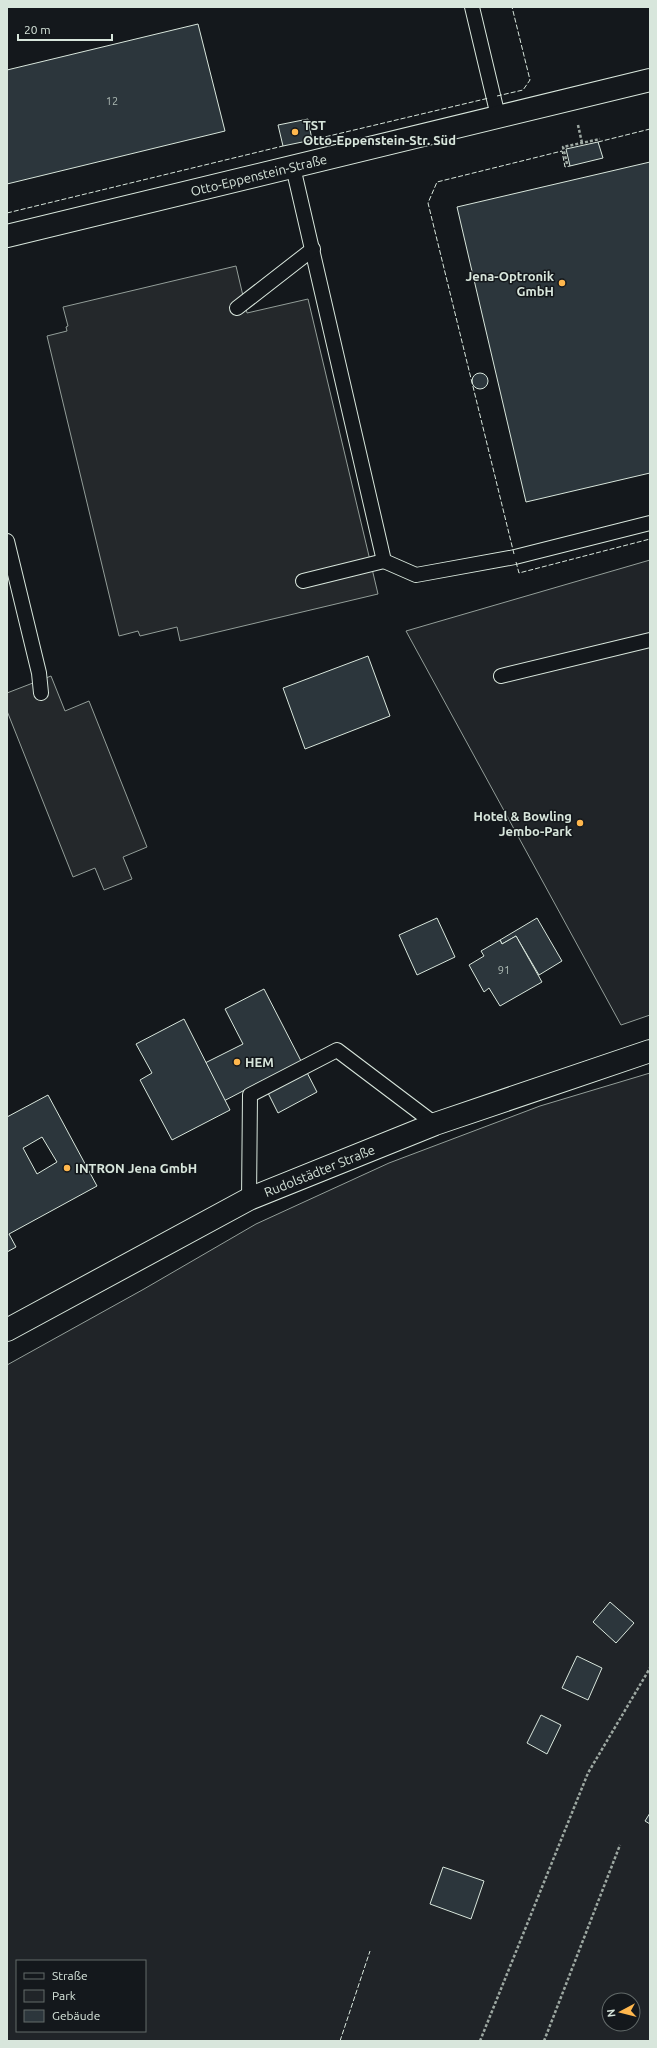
<svg xmlns="http://www.w3.org/2000/svg" width="657" height="2048" font-family="Ubuntu,sans-serif">
<style>
.green{fill:#202428;stroke:#939e99;fill-rule:evenodd}
.parking{fill:#24282b;stroke:#939e99}
.building{fill:#2c363c;stroke:#d8e6dc;fill-rule:evenodd}
.lines{fill:none;stroke-linecap:round;stroke-linejoin:round}
.lane-casing{stroke:#d8e6dc;stroke-width:16}
.street-casing{stroke:#d8e6dc;stroke-width:24}
.secondary-casing{stroke:#d8e6dc;stroke-width:24}
.path{stroke:#9da8a2;stroke-width:2.5;stroke-dasharray:3 2;stroke-linecap:butt}
.lane{stroke:#14181c;stroke-width:14}
.street{stroke:#14181c;stroke-width:22}
.secondary{stroke:#14181c;stroke-width:22}
.fence{stroke:#d8e6dc;stroke-width:1;stroke-dasharray:5 2;stroke-linecap:butt}
.poi-dot{fill:#ffb74d;stroke:#14181c;stroke-width:1.5}
.labels{text-anchor:middle;dominant-baseline:central;stroke-width:3;stroke-linejoin:round;paint-order:stroke}
.number-label{font-size:11px;fill:#adbab4}
.poi-label{font-size:13px;font-weight:bold;fill:#d8e6dc;stroke:#14181c;text-anchor:start}
.street-label{font-size:13px;fill:#d8e6dc;stroke:#14181c}
</style>
<rect width="100%" height="100%" fill="#14181c"/>
<g class="green">
<path d="M650,560V1015L621,1025L406,631Z"/>
<path d="M650,1073V2041H7V1365L144,1289L256,1224L389,1163L540,1106ZM17,1961H145V2031H17ZM609,2000H633V2024H609Z"/>
</g>
<g class="parking">
<path d="M236,266L247,313L308,299L378,594L180,641L177,627L140,636L138,631L119,636L47,336L67,331L66,327L68,326L63,307Z"/>
<path d="M51,676L65,711L89,701L147,847L123,857L132,879L104,890L95,868L73,877L7,711V693Z"/>
</g>
<g class="building">
<path d="M198,24L225,131L7,184V70Z"/>
<path d="M308,119L312,140L283,146L278,125Z"/>
<path d="M598,142L603,158L570,166L566,149Z"/>
<path d="M650,162V473L526,502L457,207Z"/>
<circle cx="480" cy="381" r="8"/>
<path d="M368,656L390,716L305,749L283,688Z"/>
<path d="M437,918L455,957L417,975L399,935Z"/>
<path d="M537,918L562,961L539,975L516,936L502,944L500,940Z"/>
<path d="M516,936L542,982L500,1006L489,988L484,992L469,965L484,956L481,951L500,940L502,944Z"/>
<path d="M264,989L317,1092L278,1113L262,1081L220,1103L201,1065L243,1044L225,1009Z"/>
<path d="M184,1019L230,1110L172,1140L140,1080L152,1073L136,1044Z"/>
<path d="M48,1095L97,1186L9,1234L16,1247L7,1252V1117ZM42,1137L57,1162L37,1174L23,1148Z"/>
<path d="M610,1602L634,1623L616,1643L593,1622Z"/>
<path d="M577,1656L602,1668L588,1700L562,1688Z"/>
<path d="M541,1715L561,1725L547,1754L527,1743Z"/>
<path d="M650,1813V1824L645,1821Z"/>
<path d="M443,1867L484,1881L471,1919L430,1904Z"/>
</g>
<g class="lines">
<defs>
<g id="lane">
<path d="M472,7L498,116"/>
<path d="M293,167L384,561L416,575L515,557L650,523"/>
<path d="M237,308L313,249"/>
<path d="M7,541L39,673L41,693"/>
<path d="M303,581L384,561"/>
<path d="M501,676L650,640"/>
<path d="M249,1199L250,1095L337,1050L435,1124"/>
</g>
<g id="street">
<path id="s1" d="M7,236L650,80"/>
</g>
<g id="secondary">
<path id="s2" d="M7,1330L249,1199L435,1124L650,1051"/>
</g>
</defs>
<use href="#lane" class="lane-casing"/>
<use href="#street" class="street-casing"/>
<use href="#secondary" class="secondary-casing"/>
<g class="path">
<path d="M578,125L582,143"/>
<path d="M567,164L563,147L600,139"/>
<path d="M480,2041L588,1773L650,1668"/>
<path d="M544,2041L620,1845"/>
</g>
<use href="#lane" class="lane"/>
<use href="#street" class="street"/>
<use href="#secondary" class="secondary"/>
<g class="fence">
<path d="M497,96L523,90L530,80L512,7"/>
<path d="M312,140L489,98"/>
<path d="M598,142L650,129"/>
<path d="M7,213L283,146"/>
<path d="M514,554L428,203L437,182L562,151L565,167L570,166"/>
<path d="M516,562L519,573L650,539"/>
<path d="M340,2041L370,1951"/>
</g>
</g>
<g class="poi-dot">
<circle cx="295" cy="132" r="4"/>
<circle cx="562" cy="283" r="4"/>
<circle cx="580" cy="823" r="4"/>
<circle cx="237" cy="1062" r="4"/>
<circle cx="67" cy="1168" r="4"/>
</g>
<g class="labels">
<g class="number-label">
<text x="112" y="101">12</text>
<text x="504" y="970">91</text>
</g>
<g class="poi-label">
<text x="303" y="125">TST<tspan x="303" dy="15">Otto-Eppenstein-Str. Süd</tspan></text>
<text x="554" y="276" text-anchor="end">Jena-Optronik<tspan x="554" dy="15">GmbH</tspan></text>
<text x="572" y="816" text-anchor="end">Hotel &amp; Bowling<tspan x="572" dy="15">Jembo-Park</tspan></text>
<text x="245" y="1062">HEM</text>
<text x="75" y="1168">INTRON Jena GmbH</text>
</g>
<g class="street-label">
<text stroke="none"><textPath href="#s1" startOffset="259">Otto-Eppenstein-Straße</textPath></text>
<text stroke="none"><textPath href="#s2" startOffset="351">Rudolstädter Straße</textPath></text>
</g>
</g>
<rect width="657" height="2048" fill="none" stroke="#d8e6dc" stroke-width="16"/>
<rect x="16" y="1960" width="130" height="72" fill="#14181c" stroke="#626a69"/>
<rect x="24" y="1973" width="20" height="6" fill="#14181c" stroke="#626a69"/>
<text x="52" y="1980" font-size="12" fill="#d8e6dc">Straße</text>
<rect x="24" y="1990" width="20" height="12" fill="#202428" stroke="#626a69"/>
<text x="52" y="2000" font-size="12" fill="#d8e6dc">Park</text>
<rect x="24" y="2010" width="20" height="12" fill="#2c363c" stroke="#626a69"/>
<text x="52" y="2020" font-size="12" fill="#d8e6dc">Gebäude</text>
<g transform="translate(621 2012) rotate(263)"><circle r="19" fill="#14181c" stroke="#626a69"/>
<path d="M0-3L7 15L0 10L-7 15Z" fill="#ffb74d"/>
<text y="-6" font-size="11" font-weight="bold" text-anchor="middle" fill="#d8e6dc">N</text>
</g>
<path d="M18 34v6h94v-6" fill="none" stroke="#d8e6dc" stroke-width="2"/>
<text x="24" y="34" font-size="12" fill="#d8e6dc" stroke="#14181c" stroke-width="3" paint-order="stroke">20 m</text>
</svg>
